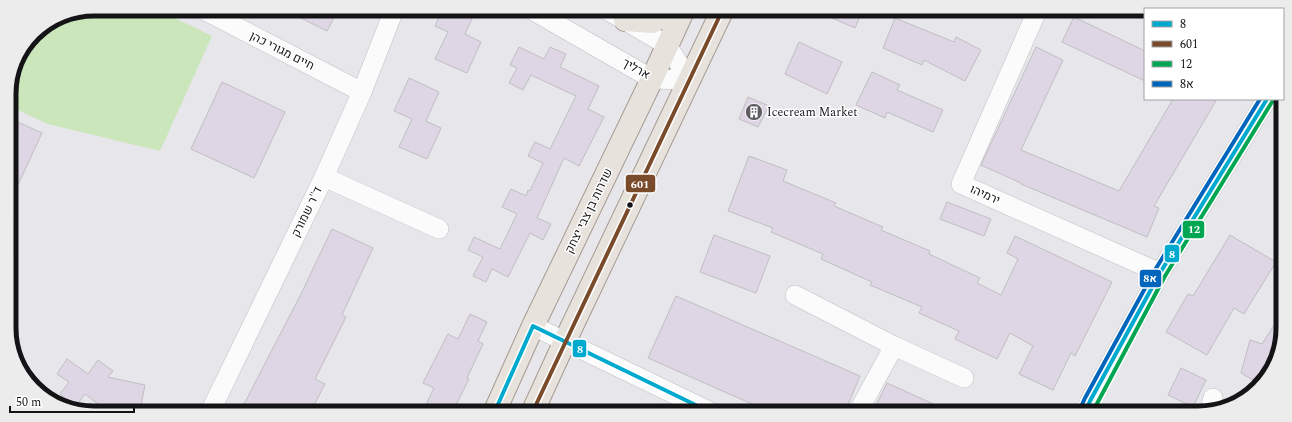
<svg xmlns="http://www.w3.org/2000/svg" width="1292" height="422" font-family="Spectral,Heebo,serif">
<style>
.green{fill:#cbe6bb}
.building{fill:#dfd6e5;stroke:#bfbec1}
.lines{fill:none;stroke-linecap:round;stroke-linejoin:round}
.minor-casing{stroke:#c0c0c3;stroke-width:20}
.major-casing{stroke:#a69a91;stroke-width:24}
.minor{stroke:#fbfbfc;stroke-width:19}
.major{stroke:#e8e2dd;stroke-width:22}
.bus-1-casing{stroke:#fff;stroke-width:7}
.bus-2-casing{stroke:#fff;stroke-width:7}
.bus-3-casing{stroke:#fff;stroke-width:7}
.bus-4-casing{stroke:#fff;stroke-width:7}
.bus-1{stroke:#00a9ce;stroke-width:4}
.bus-2{stroke:#7a4b2a;stroke-width:4}
.bus-3{stroke:#00a651;stroke-width:4}
.bus-4{stroke:#0065bd;stroke-width:4}
.bus-dot{fill:#141316;stroke:#fff;stroke-width:1.5}
.labels{text-anchor:middle;dominant-baseline:central;stroke-width:3;stroke-linejoin:round;paint-order:stroke}
.street-label{font-size:12px;fill:#141316;stroke:#fff}
.poi-label{font-size:12px;fill:#141316;stroke:#fff;text-anchor:start}
.rim{fill:none;stroke:#141316;stroke-width:5}
.line-badge{stroke:#fff;stroke-width:1.5}
.badge-label{font-size:11px;text-anchor:middle;font-weight:bold;fill:#fff}
</style>
<rect width="100%" height="100%" fill="#e7e7eb"/>
<path class="green" d="M94,9H156L212,36L160,151L48,124L9,106V89L16,61L34,34L62,15Z"/>
<g class="building">
<path d="M285,10H338L327,31Z"/>
<path d="M442,10H476L465,34L481,42L467,73L435,59L448,32L435,26Z"/>
<path d="M816,11H862L855,28Z"/>
<path d="M1074,17L1145,51V81L1062,42Z"/>
<path d="M895,18L954,42L956,37L981,50L965,81L924,60L922,65L883,48Z"/>
<path d="M799,42L842,62L827,94L785,74Z"/>
<path d="M519,47L544,59L550,47L566,54L560,67L599,86L588,109L604,117L579,166L564,158L537,218L551,224L543,240L530,233L508,277L492,269L486,282L473,276L483,257L468,250L474,237L500,249L517,214L502,207L511,189L526,196L528,190L530,191L543,163L528,156L535,142L550,149L576,96L531,75L523,90L509,83L517,68L510,65Z"/>
<path d="M1036,47L1063,60L1021,150L1119,191L1173,99H1217L1154,206L1159,208L1147,237L1021,184V183L981,165Z"/>
<path d="M872,72L900,85L897,90L943,110L933,132L887,112L885,118L856,105Z"/>
<path d="M409,78L439,92L426,121L441,128L427,159L399,147L412,119L394,111Z"/>
<path d="M222,82L285,112L254,178L191,149Z"/>
<path d="M748,97L769,106L758,127L739,119Z"/>
<path d="M9,118L42,133L10,202Z"/>
<path d="M749,156L787,170L783,181L836,203L834,206L883,227L881,230L930,251L929,254L980,278L977,283L1001,295L1018,259L1007,253L1015,236L1112,282L1075,356L1071,353L1053,390L1019,374L1033,346L1010,333L997,359L955,339L959,331L919,313L922,307L870,285L872,282L821,259L823,254L771,232L773,228L728,211Z"/>
<path d="M947,202L991,219L984,236L940,219Z"/>
<path d="M332,229L373,248L342,315L346,317L315,379L325,384L311,411L251,410L243,406L301,294Z"/>
<path d="M714,235L770,256L756,293L700,272Z"/>
<path d="M1230,235L1276,262L1244,314L1234,308L1207,355L1166,332L1188,294L1193,296Z"/>
<path d="M676,296L860,376L845,412H770L648,358Z"/>
<path d="M470,314L487,322L478,341L483,344L467,378L469,379L453,411H423L434,388L423,383L430,369L448,334L458,339Z"/>
<path d="M1280,316V350L1258,383L1241,373L1250,340L1262,344Z"/>
<path d="M67,359L88,374L98,360L113,371L108,377L145,385L140,410H110L102,407L85,394L76,406L60,394L69,382L57,374Z"/>
<path d="M1181,368L1206,380L1193,407L1168,395Z"/>
<path d="M887,383L951,412H873Z"/>
</g>
<g class="lines">
<defs>
<g id="minor">
<path d="M202,9L362,92"/>
<path d="M532,10L652,79L689,80"/>
<path d="M607,10L667,45L689,80"/>
<path d="M1037,11L961,184L1160,273"/>
<path d="M324,177L439,229"/>
<path d="M795,295L894,346L964,378"/>
<path d="M533,326L711,412"/>
<path d="M211,410L324,177L362,92L394,10"/>
<path d="M1209,411L1213,398"/>
<path d="M858,412L894,346"/>
<path d="M1085,413L1090,401L1160,273L1267,99"/>
</g>
<g id="major">
<path d="M625,20L652,22L672,11"/>
<path d="M495,411L533,326L652,79L683,11"/>
<path d="M533,411L565,341L722,11"/>
</g>
</defs>
<use href="#minor" class="minor-casing"/>
<use href="#major" class="major-casing"/>
<use href="#minor" class="minor"/>
<use href="#major" class="major"/>
<defs>
<g id="bus-1">
<path d="M495,411L533,326L710,412"/>
<path d="M1085,413L1090,401L1160,273L1267,99"/>
</g>
<path id="bus-2" d="M533,411L722,11"/>
<path id="bus-3" d="M1092,413L1165,276L1272,102"/>
<path id="bus-4" d="M1079,411L1085,398L1155,270L1260,99"/>
</defs>
<use href="#bus-1" class="bus-1-casing"/>
<use href="#bus-2" class="bus-2-casing"/>
<use href="#bus-3" class="bus-3-casing"/>
<use href="#bus-4" class="bus-4-casing"/>
<use href="#bus-1" class="bus-1"/>
<use href="#bus-2" class="bus-2"/>
<use href="#bus-3" class="bus-3"/>
<use href="#bus-4" class="bus-4"/>
</g>
<defs>
<symbol id="building-disc" viewBox="-11 -11 22 22"><circle r="9.5" fill="#5e5d61" stroke="#fff"/><path d="M-4-6H4V6H1V3H-1V6H-4ZM-2.5-4.3h1.7v1.8h-1.7ZM.8-4.3h1.7v1.8H.8ZM-2.5-1h1.7V.8h-1.7ZM.8-1h1.7V.8H.8Z" fill="#fff"/></symbol>
</defs>
<g fill-rule="evenodd">
<use href="#building-disc" x="744" y="102" width="20" height="20"/>
</g>
<circle class="bus-dot" cx="630" cy="205" r="3.5"/>
<g class="labels">
<g class="street-label">
<text transform="translate(282 51) rotate(27)">חיים מגורי כהן</text>
<text transform="translate(636 69) rotate(29)">ארליך</text>
<text transform="translate(985 195) rotate(24)">ירמיהו</text>
<text transform="translate(589 211) rotate(-64)">שדרות בן צבי יצחק</text>
<text transform="translate(307 212) rotate(-64)">ד"ר שמורק</text>
</g>
<g class="poi-label">
<text x="767" y="112">Icecream Market</text>
</g>
</g>
<path d="M0 0H1292V422H0ZM94 16H1198A78 78 0 0 1 1276 94V328A78 78 0 0 1 1198 406H94A78 78 0 0 1 16 328V94A78 78 0 0 1 94 16Z" fill="#ececec" fill-rule="evenodd"/>
<path class="rim" d="M94 16H1198A78 78 0 0 1 1276 94V328A78 78 0 0 1 1198 406H94A78 78 0 0 1 16 328V94A78 78 0 0 1 94 16Z"/>
<g class="line-badge">
<rect x="625" y="174" width="31" height="19" rx="4" fill="#7a4b2a"/>
<rect x="1182" y="220" width="23" height="19" rx="4" fill="#00a651"/>
<rect x="1164" y="244" width="16" height="19" rx="4" fill="#00a9ce"/>
<rect x="1139" y="269" width="23" height="19" rx="4" fill="#0065bd"/>
<rect x="572" y="339" width="15" height="19" rx="4" fill="#00a9ce"/>
</g>
<g class="badge-label">
<text x="640" y="188">601</text>
<text x="1194" y="233">12</text>
<text x="1172" y="258">8</text>
<text x="1150" y="282">8א</text>
<text x="580" y="353">8</text>
</g>
<rect x="1144" y="8" width="140" height="92" fill="#ffffff" stroke="#a1a1a2"/>
<rect x="1152" y="21" width="20" height="6" fill="#00a9ce" stroke="#a1a1a2"/>
<text x="1180" y="28" font-size="12" fill="#141316">8</text>
<rect x="1152" y="41" width="20" height="6" fill="#7a4b2a" stroke="#a1a1a2"/>
<text x="1180" y="48" font-size="12" fill="#141316">601</text>
<rect x="1152" y="61" width="20" height="6" fill="#00a651" stroke="#a1a1a2"/>
<text x="1180" y="68" font-size="12" fill="#141316">12</text>
<rect x="1152" y="81" width="20" height="6" fill="#0065bd" stroke="#a1a1a2"/>
<text x="1180" y="88" font-size="12" fill="#141316">8א</text>
<path d="M10 406v6h124v-6" fill="none" stroke="#141316" stroke-width="2"/>
<text x="16" y="406" font-size="12" fill="#141316" stroke="#ffffff" stroke-width="3" paint-order="stroke">50 m</text>
</svg>
